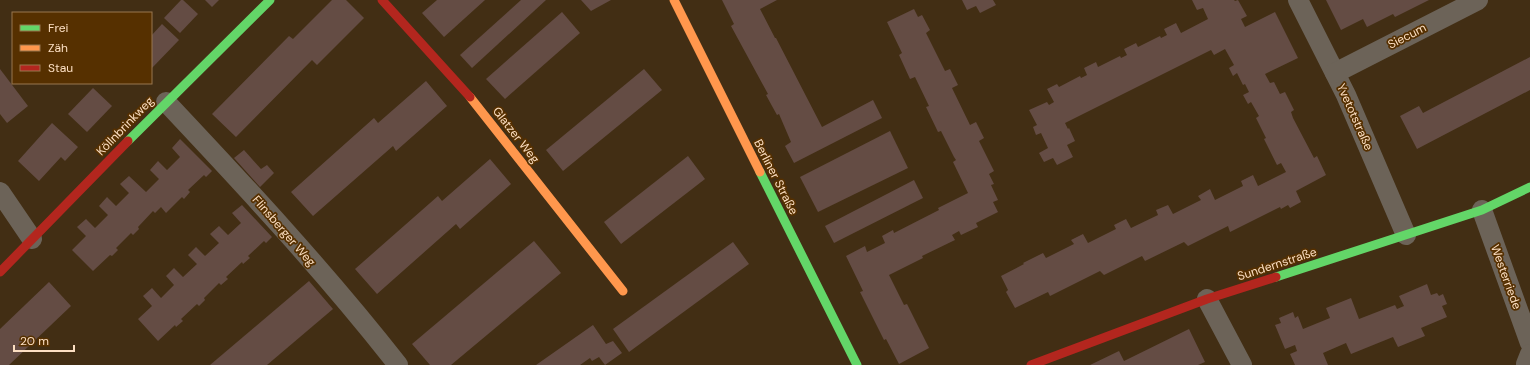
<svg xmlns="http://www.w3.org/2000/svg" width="1530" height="365" font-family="'DM Sans',sans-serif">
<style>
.building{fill:#644c44}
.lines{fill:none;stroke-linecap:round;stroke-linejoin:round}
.street{stroke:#6c6358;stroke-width:20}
.fast{stroke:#63d668;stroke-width:9}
.slow{stroke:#ff974d;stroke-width:9}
.jam{stroke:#b3261e;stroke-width:9}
.labels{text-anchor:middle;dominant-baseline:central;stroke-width:3.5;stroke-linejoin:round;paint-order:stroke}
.street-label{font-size:12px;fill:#fcdfc2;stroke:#563000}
</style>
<rect width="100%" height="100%" fill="#422e14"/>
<g class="building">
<path d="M181,0H183L198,14L180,33L164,18Z"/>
<path d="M205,0H219L212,7Z"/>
<path d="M332,0H346L364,18L317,65L312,60L236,137L212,114L289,36L293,39Z"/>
<path d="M437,0H485L444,37L422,13Z"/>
<path d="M521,0H546L472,68L460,55Z"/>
<path d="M581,0H611L591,11Z"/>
<path d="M722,0H777L760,9L775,38H776L822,127L873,100L882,118L794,163L785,146L791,142L779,114L777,115L772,106L766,95L768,94L731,26L734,24Z"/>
<path d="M962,0H993L996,5L980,13L976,6L967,10Z"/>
<path d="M1192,0H1234L1235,1L1238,0L1247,16L1241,19L1245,27L1275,12L1298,58L1265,74L1270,83L1274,82L1280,94L1285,92L1294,110L1291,112L1293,118L1314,158L1317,156L1326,175L1296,191L1301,202L1290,208L1288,205L1281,209L1280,207L1230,232L1228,226L1188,246L1184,242L1145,261L1142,256L1104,275L1100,271L1050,296L1048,292L1015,308L1006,292L1008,290L1001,276L1024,264L1023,263L1043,253L1046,258L1074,244L1071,240L1083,234L1088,243L1116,229L1114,225L1126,219L1131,228L1158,215L1156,210L1168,205L1173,214L1201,200L1198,196L1210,189L1215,200L1243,186L1241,181L1253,175L1258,186L1286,172L1281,163L1277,165L1264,139L1266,138L1256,118L1259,116L1251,102L1248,104L1243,95L1249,92L1245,84L1243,85L1237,73L1233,76L1229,68L1234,65L1225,49L1214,55L1211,50L1065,123L1068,129L1069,128L1075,141L1067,145L1073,157L1057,165L1053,158L1044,162L1039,153L1048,148L1041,133L1036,135L1033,127L1037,125L1029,110L1047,102L1049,105L1054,102L1047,89L1057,84L1059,87L1080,76L1081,78L1087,75L1084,68L1096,62L1098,67L1120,56L1121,58L1127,55L1124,49L1136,43L1138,47L1160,36L1161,38L1167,35L1164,29L1176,23L1181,33L1208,19L1203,8L1197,10Z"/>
<path d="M1326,0H1429L1395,17L1393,14L1367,27L1363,19L1341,30Z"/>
<path d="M914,9L918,17L922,15L930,30L926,33L945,71L950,69L958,85L952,88L970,125L976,122L984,138L979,141L994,171L989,174L994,184L991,185L998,200L993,202L998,212L976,223L978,227L961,235L959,231L952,235L955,240L922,256L923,258L889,275L904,305L907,304L929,348L899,364L886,339L884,340L860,292L863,291L846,256L865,246L867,252L885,243L882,236L893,230L894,233L939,210L938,208L968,193L953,162L956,160L954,157L941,131L938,132L926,107L929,106L915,77L910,79L899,55L902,53L887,22Z"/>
<path d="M562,12L580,33L505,99L486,79Z"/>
<path d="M162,24L179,40L151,69V36Z"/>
<path d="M1530,57V90L1417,149L1400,116L1419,106L1423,113Z"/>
<path d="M0,69L28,106L7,123L0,114Z"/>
<path d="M644,69L662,90L563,171L546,150Z"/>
<path d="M426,81L447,106L396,151L393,146L313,216L291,192L374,118L378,123Z"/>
<path d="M93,88L112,106L87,132L68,114Z"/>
<path d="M52,123L78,147L65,161L61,157L39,181L18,161Z"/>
<path d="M890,131L908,168L818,212L800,177Z"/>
<path d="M180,139L212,171L206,177L204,175L188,190L190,192L184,199L182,197L166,213L161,207L155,213L153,211L138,227L139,229L133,235L131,233L116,248L118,250L112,256L110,255L93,271L72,250L86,236L77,227L86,219L95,228L108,215L99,206L107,197L116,206L129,193L120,184L129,176L146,192L159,179L150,170L158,161L167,170L180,157L172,148Z"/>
<path d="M244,150L261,169L267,165L274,173L260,187L234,158Z"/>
<path d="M688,156L705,179L621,244L604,222Z"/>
<path d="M490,159L511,184L460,229L456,224L377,294L355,269L438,196L442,201Z"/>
<path d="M914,180L923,198L834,243L825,226Z"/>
<path d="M242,205L272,237L266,243L264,241L248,256L250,258L243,264L242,262L226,277L228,279L221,285L219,283L204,298L205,300L199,306L197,304L181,319L183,321L176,327L175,325L158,341L138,319L152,306L143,296L152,288L161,298L174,285L166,276L174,268L183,277L197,264L188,255L196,247L205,256L219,243L210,234L219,226L228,235L241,223L232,213Z"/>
<path d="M534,241L561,273L451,365H430L412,344Z"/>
<path d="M733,242L749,264L629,352L613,329Z"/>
<path d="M309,281L333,309L267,365H210Z"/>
<path d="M49,282L71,306L9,365H0V329Z"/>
<path d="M1427,284L1431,295L1437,293L1439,296L1443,294L1447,304L1442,306L1447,317L1421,328L1425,336L1398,347L1393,337L1351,354L1346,343L1323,353L1328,365H1295L1290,354L1297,351L1295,345L1285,349L1275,325L1281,323L1279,318L1293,312L1295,318L1298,316L1303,329L1330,318L1326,308L1351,298L1359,319L1395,305L1397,309L1404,306L1399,296Z"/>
<path d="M593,325L606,344L613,341L622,353L605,365L599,357L592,361L590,358L580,365H536Z"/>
<path d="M1189,329L1205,362L1198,365H1090L1119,351L1124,361Z"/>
</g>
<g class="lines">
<g class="street">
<path d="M1298,0L1346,95L1406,235"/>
<path d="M1335,73L1478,0"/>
<path d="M166,102C246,187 326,273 398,365"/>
<path d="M0,192L32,239"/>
<path d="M1482,210L1530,343"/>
<path d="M1207,299L1242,365"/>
<path d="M1526,364L1530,354"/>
</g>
<g class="fast">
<path d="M128,141L270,0"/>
<path d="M760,172L857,365"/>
<path d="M1276,277L1482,210L1530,187"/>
</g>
<g class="slow">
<path d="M674,0L760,172"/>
<path d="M470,97L623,291"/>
</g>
<g class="jam">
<path d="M382,0L470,97"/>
<path d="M0,272L128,141"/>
<path d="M1031,365L1207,299L1276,277"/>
</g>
</g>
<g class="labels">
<g class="street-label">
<text transform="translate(1407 36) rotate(-27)">Siecum</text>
<text transform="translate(1355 117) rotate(66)">Yvetotstraße</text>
<text transform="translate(125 126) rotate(-46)">Köllnbrinkweg</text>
<text transform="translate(516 135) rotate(52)">Glatzer Weg</text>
<text transform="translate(776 177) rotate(63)">Berliner Straße</text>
<text transform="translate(284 231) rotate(49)">Flinsberger Weg</text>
<text transform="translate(1277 264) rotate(-18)">Sundernstraße</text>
<text transform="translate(1506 277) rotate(70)">Westerriede</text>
</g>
</g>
<rect x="12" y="12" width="140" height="72" fill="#563000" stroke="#98764e"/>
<rect x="20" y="25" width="20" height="6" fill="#63d668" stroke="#98764e"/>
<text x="48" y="32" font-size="12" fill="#fcdfc2">Frei</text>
<rect x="20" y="45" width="20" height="6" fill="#ff974d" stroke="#98764e"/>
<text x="48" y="52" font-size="12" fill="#fcdfc2">Zäh</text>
<rect x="20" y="65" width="20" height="6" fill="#b3261e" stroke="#98764e"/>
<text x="48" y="72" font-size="12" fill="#fcdfc2">Stau</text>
<path d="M14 345v6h60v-6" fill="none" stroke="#fcdfc2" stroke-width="2"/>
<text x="20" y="345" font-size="12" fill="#fcdfc2" stroke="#563000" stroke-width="3" paint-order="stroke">20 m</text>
</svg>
